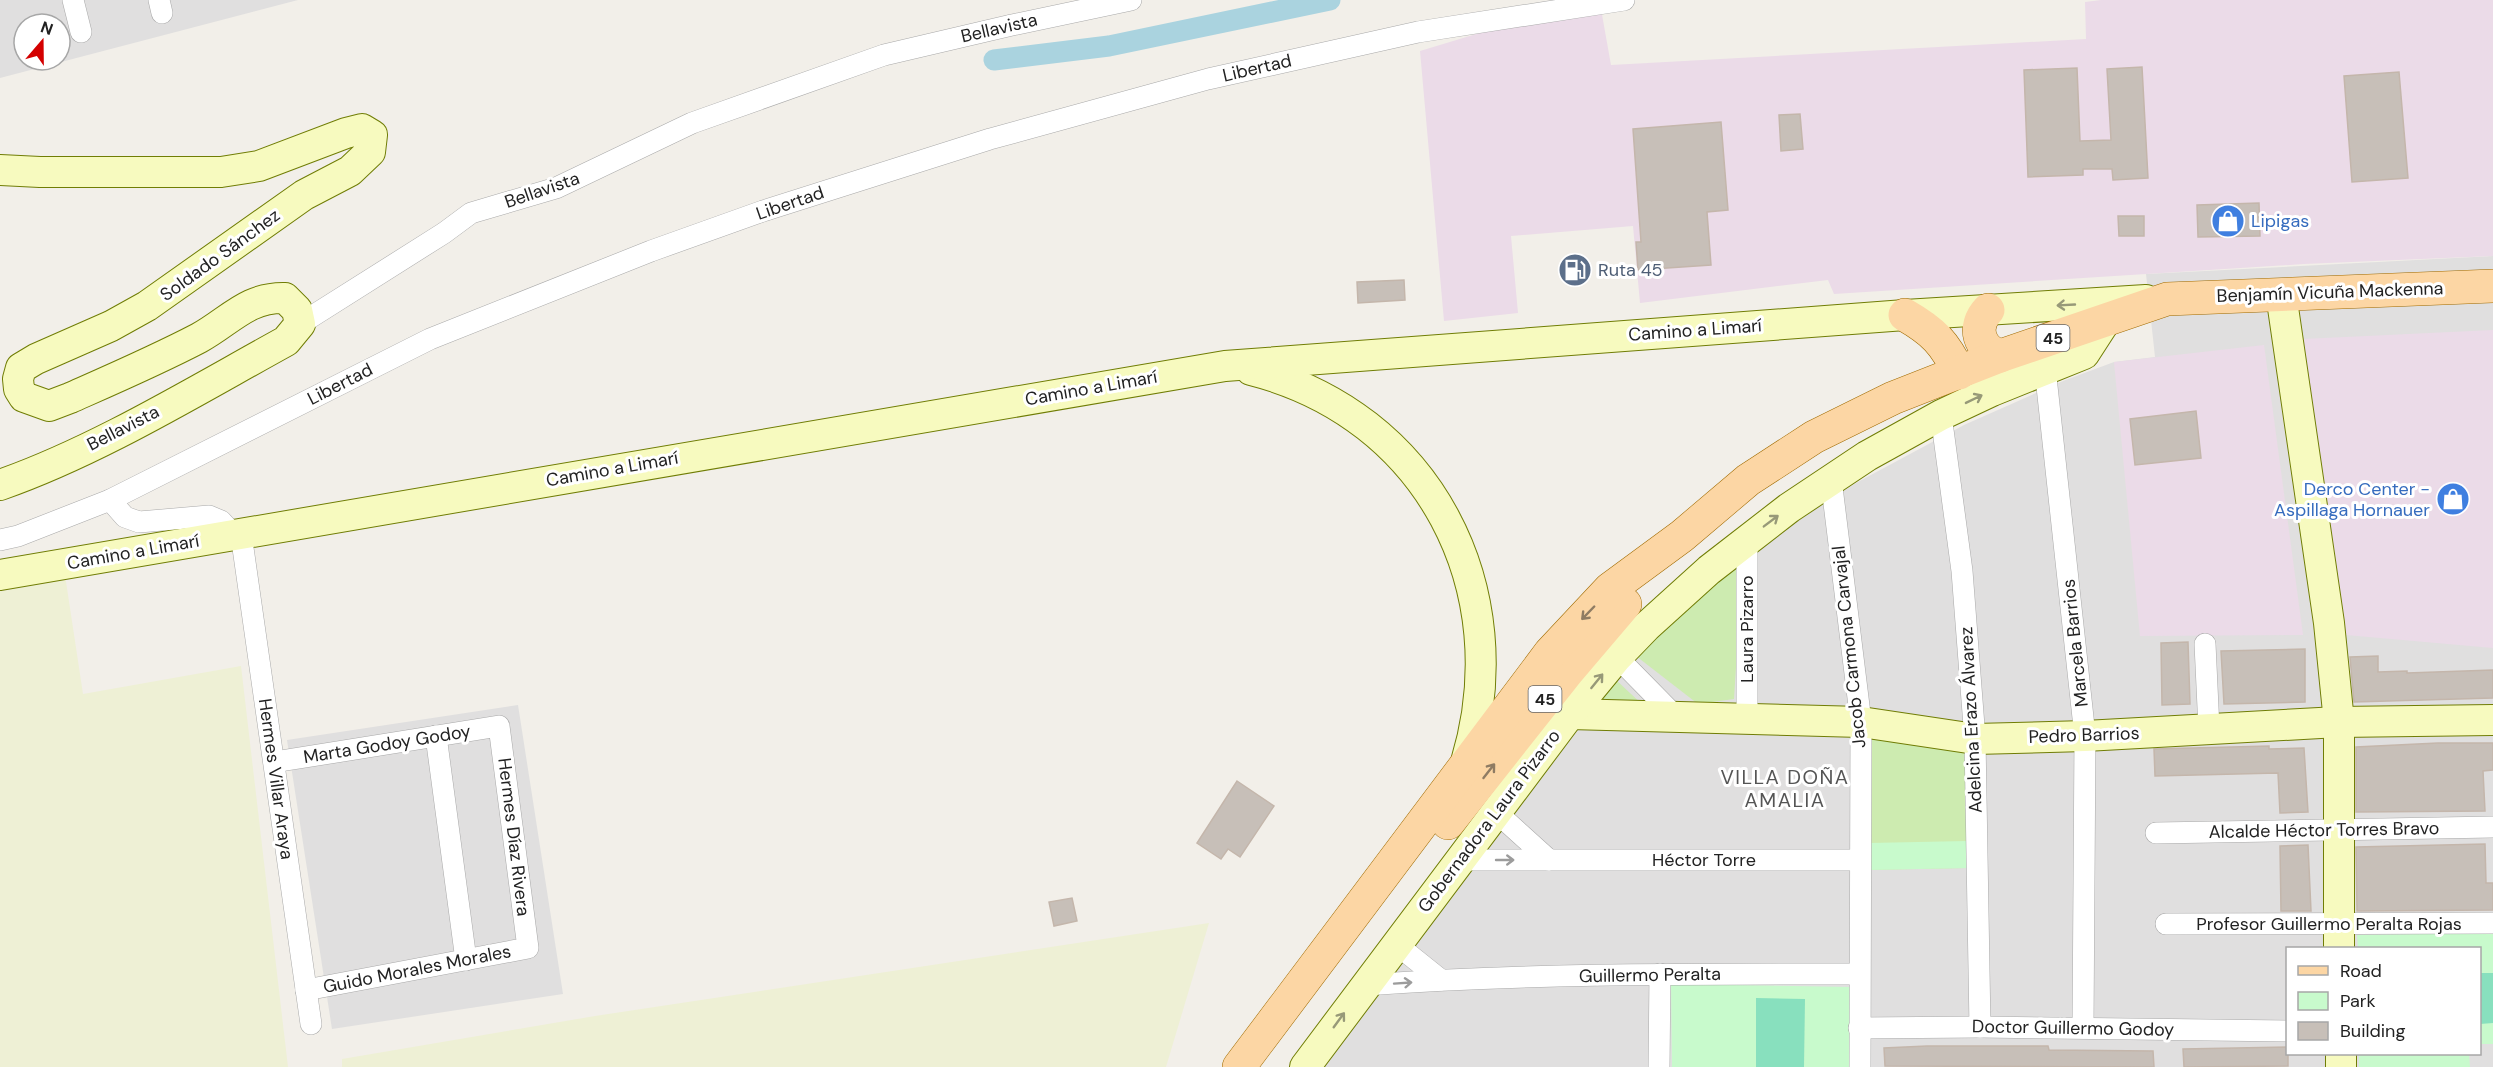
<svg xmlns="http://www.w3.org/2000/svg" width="2493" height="1067" font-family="'DM Sans',sans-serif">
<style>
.residential{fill:#e0dfdf;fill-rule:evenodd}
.industrial{fill:#ebdbe8}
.farmland{fill:#eef0d5}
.grass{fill:#cdebb0}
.park{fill:#c8facc}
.pitch{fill:#88e0be}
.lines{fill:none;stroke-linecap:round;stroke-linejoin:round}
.canal{stroke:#aad3df;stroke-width:21}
.building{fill:#c7bfb8;stroke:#c4b6ab;stroke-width:1.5}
.street-casing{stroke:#a9a9a9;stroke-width:22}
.secondary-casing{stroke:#707d05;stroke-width:32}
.primary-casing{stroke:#a06b00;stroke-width:34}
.street{stroke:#fff;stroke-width:21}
.secondary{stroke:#f7fabf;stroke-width:30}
.primary{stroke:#fcd6a4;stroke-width:33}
.oneway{stroke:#979978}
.oneway2{stroke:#8f7c63}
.oneway3{stroke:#9c9c9c}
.labels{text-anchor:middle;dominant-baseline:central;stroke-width:6;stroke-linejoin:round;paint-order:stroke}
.shield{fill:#fff;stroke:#646464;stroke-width:1.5}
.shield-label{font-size:16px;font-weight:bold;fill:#222}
.street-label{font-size:18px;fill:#222;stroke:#fff}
.shop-label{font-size:18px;fill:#366cbe;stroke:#fff;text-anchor:start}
.service-label{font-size:18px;fill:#4e5e75;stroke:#fff;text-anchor:start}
.neighbourhood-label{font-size:20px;letter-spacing:1.5px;fill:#555;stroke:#fff}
</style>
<rect width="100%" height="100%" fill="#f2efe9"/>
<g class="residential">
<path d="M0,0H298L0,78ZM24,24H60V60H24Z"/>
<path d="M2493,256V1067H1317L1615,679L1743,557L1856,483L1964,425L2063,381L2114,362L2155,357L2146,274ZM2288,948H2480V1054H2288Z"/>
<path d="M518,705L563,994L332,1029L287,740Z"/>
</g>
<g class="industrial">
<path d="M2101,0H2493V256L2304,264L1834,294L1828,280L1640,303L1633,226L1511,236L1518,313L1444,321L1420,51L1516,22L1601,9L1611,65L2086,39L2085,2Z"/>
<path d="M2493,330V648L2346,635L2303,339Z"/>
<path d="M2264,345L2303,635L2140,636L2114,362Z"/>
</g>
<g class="farmland">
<path d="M65,575L83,694L241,666L288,1067H0V585Z"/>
<path d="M1209,923L1166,1067H342V1059L595,1016Z"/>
</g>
<g class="grass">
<path d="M1743,557L1734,699L1698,704L1636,656Z"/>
<path d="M1615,679L1646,708L1588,709Z"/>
<path d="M1869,733L1966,746L1968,868L1869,870Z"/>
</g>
<g class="park">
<path d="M1967,841L1968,868L1869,870V843Z"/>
<path d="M2493,933V1044H2480V948H2358L2357,935Z"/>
<path d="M1671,984L1850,987V1067H1672Z"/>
<path d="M2359,1054H2469L2470,1067H2359Z"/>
</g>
<g class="pitch">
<path d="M2480,973H2493V1023L2480,1024Z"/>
<path d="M1756,998L1805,999L1804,1067H1756Z"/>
</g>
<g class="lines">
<path class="canal" d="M994,60L1109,46L1330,0"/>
</g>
<g class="building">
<path d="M2142,67L2148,178L2113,180L2112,169H2083V175L2028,177L2024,70L2077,68L2080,141L2111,140L2107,69Z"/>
<path d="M2399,72L2408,178L2352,182L2344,76Z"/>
<path d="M1800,114L1803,149L1781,151L1779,115Z"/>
<path d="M1721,122L1728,210L1707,212L1711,265L1638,270L1636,242H1641L1633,129Z"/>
<path d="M2259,203L2260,236L2198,237L2197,205Z"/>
<path d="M2118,216H2144V236H2119Z"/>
<path d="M1404,280L1405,300L1358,303L1357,282Z"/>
<path d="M2196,411L2201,458L2135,465L2130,419Z"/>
<path d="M2188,642L2190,704L2162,705L2161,643Z"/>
<path d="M2305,649V702L2224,704L2221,651Z"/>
<path d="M2378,656V672L2407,671V673L2493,670V698L2354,702L2350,657Z"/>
<path d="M2438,743H2493V770L2483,771L2485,811L2356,812V747Z"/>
<path d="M2269,746V749L2304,748L2308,812L2280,813L2278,773L2155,776L2154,749Z"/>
<path d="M1237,781L1274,806L1240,857L1228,849L1221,859L1197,843Z"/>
<path d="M2485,844L2486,883H2493V910L2357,911L2356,847Z"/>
<path d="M2308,845L2311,911H2281L2280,846Z"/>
<path d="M1072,898L1077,921L1054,926L1049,902Z"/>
<path d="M1927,1046H2048L2049,1050L2153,1051L2154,1067L1885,1066L1884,1048Z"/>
<path d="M2288,1047V1066L2184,1067L2183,1049Z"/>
</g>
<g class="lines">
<defs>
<g id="street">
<path d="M73,0L81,32"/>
<path d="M159,0L162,13"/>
<path d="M300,324L444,233L471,213L556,188L692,123L884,55L1012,25L1131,0"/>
<path d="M2045,368L2085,736L2083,1028"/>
<path d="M1941,415L1962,571L1975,739L1980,1027"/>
<path d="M1831,479L1861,722L1860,1067"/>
<path d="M110,500L125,517L139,522L209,516L221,521L234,535"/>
<path d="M241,534L311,1024"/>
<path d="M1747,539V719"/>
<path d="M0,540L18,536L110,500L430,339L651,251L763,211L990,139L1208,79L1418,32L1624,0"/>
<path d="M2205,644L2209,729"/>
<path d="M1617,657L1677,718"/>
<path d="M436,736L466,960"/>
<path d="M274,762L499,726L528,948L306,990"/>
<path d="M1496,812L1549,860"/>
<path d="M2156,833L2493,827"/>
<path d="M1460,860H1860"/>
<path d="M2166,924L2493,923"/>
<path d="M1396,944L1441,980"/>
<path d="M1365,985C1529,973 1694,974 1859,974"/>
<path d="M1859,1028L1980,1027L2288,1031"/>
<path d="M1659,1067L1660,974"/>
</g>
<g id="secondary">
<path d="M0,170L40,172H221L259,166L346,133L362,129L372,135L370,152L350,171L304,195L147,306L111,326L36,359L21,368L18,379L19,389L24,397L49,406L70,398C113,379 157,360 199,338C230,321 247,297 285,298L297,310L300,324L286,341C195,391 97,451 0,485"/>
<path d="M2281,294L2329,623L2339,722V948"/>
<path d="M1251,370C1429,415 1518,589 1466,762"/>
<path d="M0,575L1225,366L1905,315L2146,300"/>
<path d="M1570,714L1861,722L1975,739L2085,736L2338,722L2493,720"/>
<path d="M1305,1067L1570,714L1617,657L1646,627L1709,570L1789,508L1867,456L1941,415L1992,391L2084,354L2106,320"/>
<path d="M2341,1067V1054"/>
</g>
<g id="primary">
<path d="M1988,310C1972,327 1979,349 2000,356"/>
<path d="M1905,315C1933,331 1945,343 1959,373"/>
<path d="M1448,823L1568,671L1625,604"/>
<path d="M1239,1067L1550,653L1610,589L1682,536L1748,480L1814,437L1893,398L2000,356L2167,299L2493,286"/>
</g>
</defs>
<use href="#street" class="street-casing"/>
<use href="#secondary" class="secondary-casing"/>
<use href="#primary" class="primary-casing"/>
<use href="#street" class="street"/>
<use href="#secondary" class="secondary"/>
<use href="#primary" class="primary"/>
</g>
<defs><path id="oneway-shaft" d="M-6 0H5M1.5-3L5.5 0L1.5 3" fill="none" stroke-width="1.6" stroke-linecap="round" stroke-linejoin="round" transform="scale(1.5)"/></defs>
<g class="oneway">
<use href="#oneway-shaft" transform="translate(2066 305) rotate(177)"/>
<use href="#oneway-shaft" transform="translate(1974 399) rotate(-26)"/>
<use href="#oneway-shaft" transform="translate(1771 521) rotate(-37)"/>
<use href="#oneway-shaft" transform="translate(1597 681) rotate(-51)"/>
<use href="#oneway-shaft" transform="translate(1339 1020) rotate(-54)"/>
</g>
<g class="oneway2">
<use href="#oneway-shaft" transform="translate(1588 613) rotate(134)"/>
<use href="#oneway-shaft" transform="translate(1489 771) rotate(-52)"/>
</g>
<g class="oneway3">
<use href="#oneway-shaft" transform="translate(1505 860)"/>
<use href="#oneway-shaft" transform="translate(1403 983) rotate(-4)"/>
</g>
<defs>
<symbol id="shop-disc" viewBox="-11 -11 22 22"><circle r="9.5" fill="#3f7fe0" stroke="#fff"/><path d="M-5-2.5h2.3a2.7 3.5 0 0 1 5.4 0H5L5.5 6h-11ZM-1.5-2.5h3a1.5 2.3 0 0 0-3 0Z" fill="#fff"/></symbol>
<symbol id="fuel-disc" viewBox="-11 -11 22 22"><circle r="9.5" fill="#5c6f8a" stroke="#fff"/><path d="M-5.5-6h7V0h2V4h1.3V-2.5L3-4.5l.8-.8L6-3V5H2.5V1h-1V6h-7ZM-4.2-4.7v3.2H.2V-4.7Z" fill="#fff"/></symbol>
</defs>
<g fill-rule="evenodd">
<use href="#shop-disc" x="2209" y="202" width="38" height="38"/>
<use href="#fuel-disc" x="1556" y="251" width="38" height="38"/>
<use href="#shop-disc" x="2434" y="480" width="38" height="38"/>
</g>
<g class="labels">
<g class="shield">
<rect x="2036.5" y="325" width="33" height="26" rx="4.5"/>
<rect x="1528.5" y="686" width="33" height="26" rx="4.5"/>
</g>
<g class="shield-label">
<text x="2053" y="338">45</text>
<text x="1545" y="699">45</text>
</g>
<g class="street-label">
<text transform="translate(999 28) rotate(-13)">Bellavista</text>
<text transform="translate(1257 68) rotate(-13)">Libertad</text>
<text transform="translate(542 190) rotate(-19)">Bellavista</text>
<text transform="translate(790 203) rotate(-19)">Libertad</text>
<text transform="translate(220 255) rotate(-36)">Soldado Sánchez</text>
<text transform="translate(2330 292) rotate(-2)">Benjamín Vicuña Mackenna</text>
<text transform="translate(1695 330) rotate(-4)">Camino a Limarí</text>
<text transform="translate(340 384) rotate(-27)">Libertad</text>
<text transform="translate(1091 388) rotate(-10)">Camino a Limarí</text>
<text transform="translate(123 428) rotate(-27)">Bellavista</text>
<text transform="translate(612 469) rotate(-10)">Camino a Limarí</text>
<text transform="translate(133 552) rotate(-10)">Camino a Limarí</text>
<text transform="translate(1747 629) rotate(-90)">Laura Pizarro</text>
<text transform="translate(2075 643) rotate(-96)">Marcela Barrios</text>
<text transform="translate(1849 647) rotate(-96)">Jacob Carmona Carvajal</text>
<text transform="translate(1971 720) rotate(-93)">Adelcina Erazo Álvarez</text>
<text transform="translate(2084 735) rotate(-2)">Pedro Barrios</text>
<text transform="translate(387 744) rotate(-9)">Marta Godoy Godoy</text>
<text transform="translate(276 779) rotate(82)">Hermes Villar Araya</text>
<text transform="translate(1489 821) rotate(-53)">Gobernadora Laura Pizarro</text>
<text transform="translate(2324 830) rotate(-1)">Alcalde Héctor Torres Bravo</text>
<text transform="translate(514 837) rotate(83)">Hermes Díaz Rivera</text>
<text x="1704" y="860">Héctor Torre</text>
<text x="2329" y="924">Profesor Guillermo Peralta Rojas</text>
<text transform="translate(417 969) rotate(-11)">Guido Morales Morales</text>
<text transform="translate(1650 975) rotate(-1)">Guillermo Peralta</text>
<text transform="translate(2073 1028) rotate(1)">Doctor Guillermo Godoy</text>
</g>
<g class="shop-label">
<text x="2251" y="221">Lipigas</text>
<text x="2430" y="489" text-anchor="end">Derco Center -<tspan x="2430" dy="21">Aspillaga Hornauer</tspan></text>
</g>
<g class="service-label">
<text x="1598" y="270">Ruta 45</text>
</g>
<g class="neighbourhood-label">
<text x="1785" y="777">VILLA DOÑA<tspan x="1785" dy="23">AMALIA</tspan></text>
</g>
</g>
<rect x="2286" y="947" width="195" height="108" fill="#ffffff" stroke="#a7a7a7" stroke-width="1.5"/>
<rect x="2298" y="966" width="30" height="9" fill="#fcd6a4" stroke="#a7a7a7" stroke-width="1.5"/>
<text x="2340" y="977" font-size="18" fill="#222222">Road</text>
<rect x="2298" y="992" width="30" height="18" fill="#c8facc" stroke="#a7a7a7" stroke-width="1.5"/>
<text x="2340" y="1007" font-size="18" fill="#222222">Park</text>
<rect x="2298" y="1022" width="30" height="18" fill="#c7bfb8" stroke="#a7a7a7" stroke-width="1.5"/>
<text x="2340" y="1037" font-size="18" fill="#222222">Building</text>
<g transform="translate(42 42) rotate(20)"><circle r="28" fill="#ffffff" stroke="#a7a7a7" stroke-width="1.5"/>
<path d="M0-4.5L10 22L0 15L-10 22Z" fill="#d40000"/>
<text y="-9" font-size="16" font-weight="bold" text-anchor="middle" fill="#222222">N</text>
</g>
</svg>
